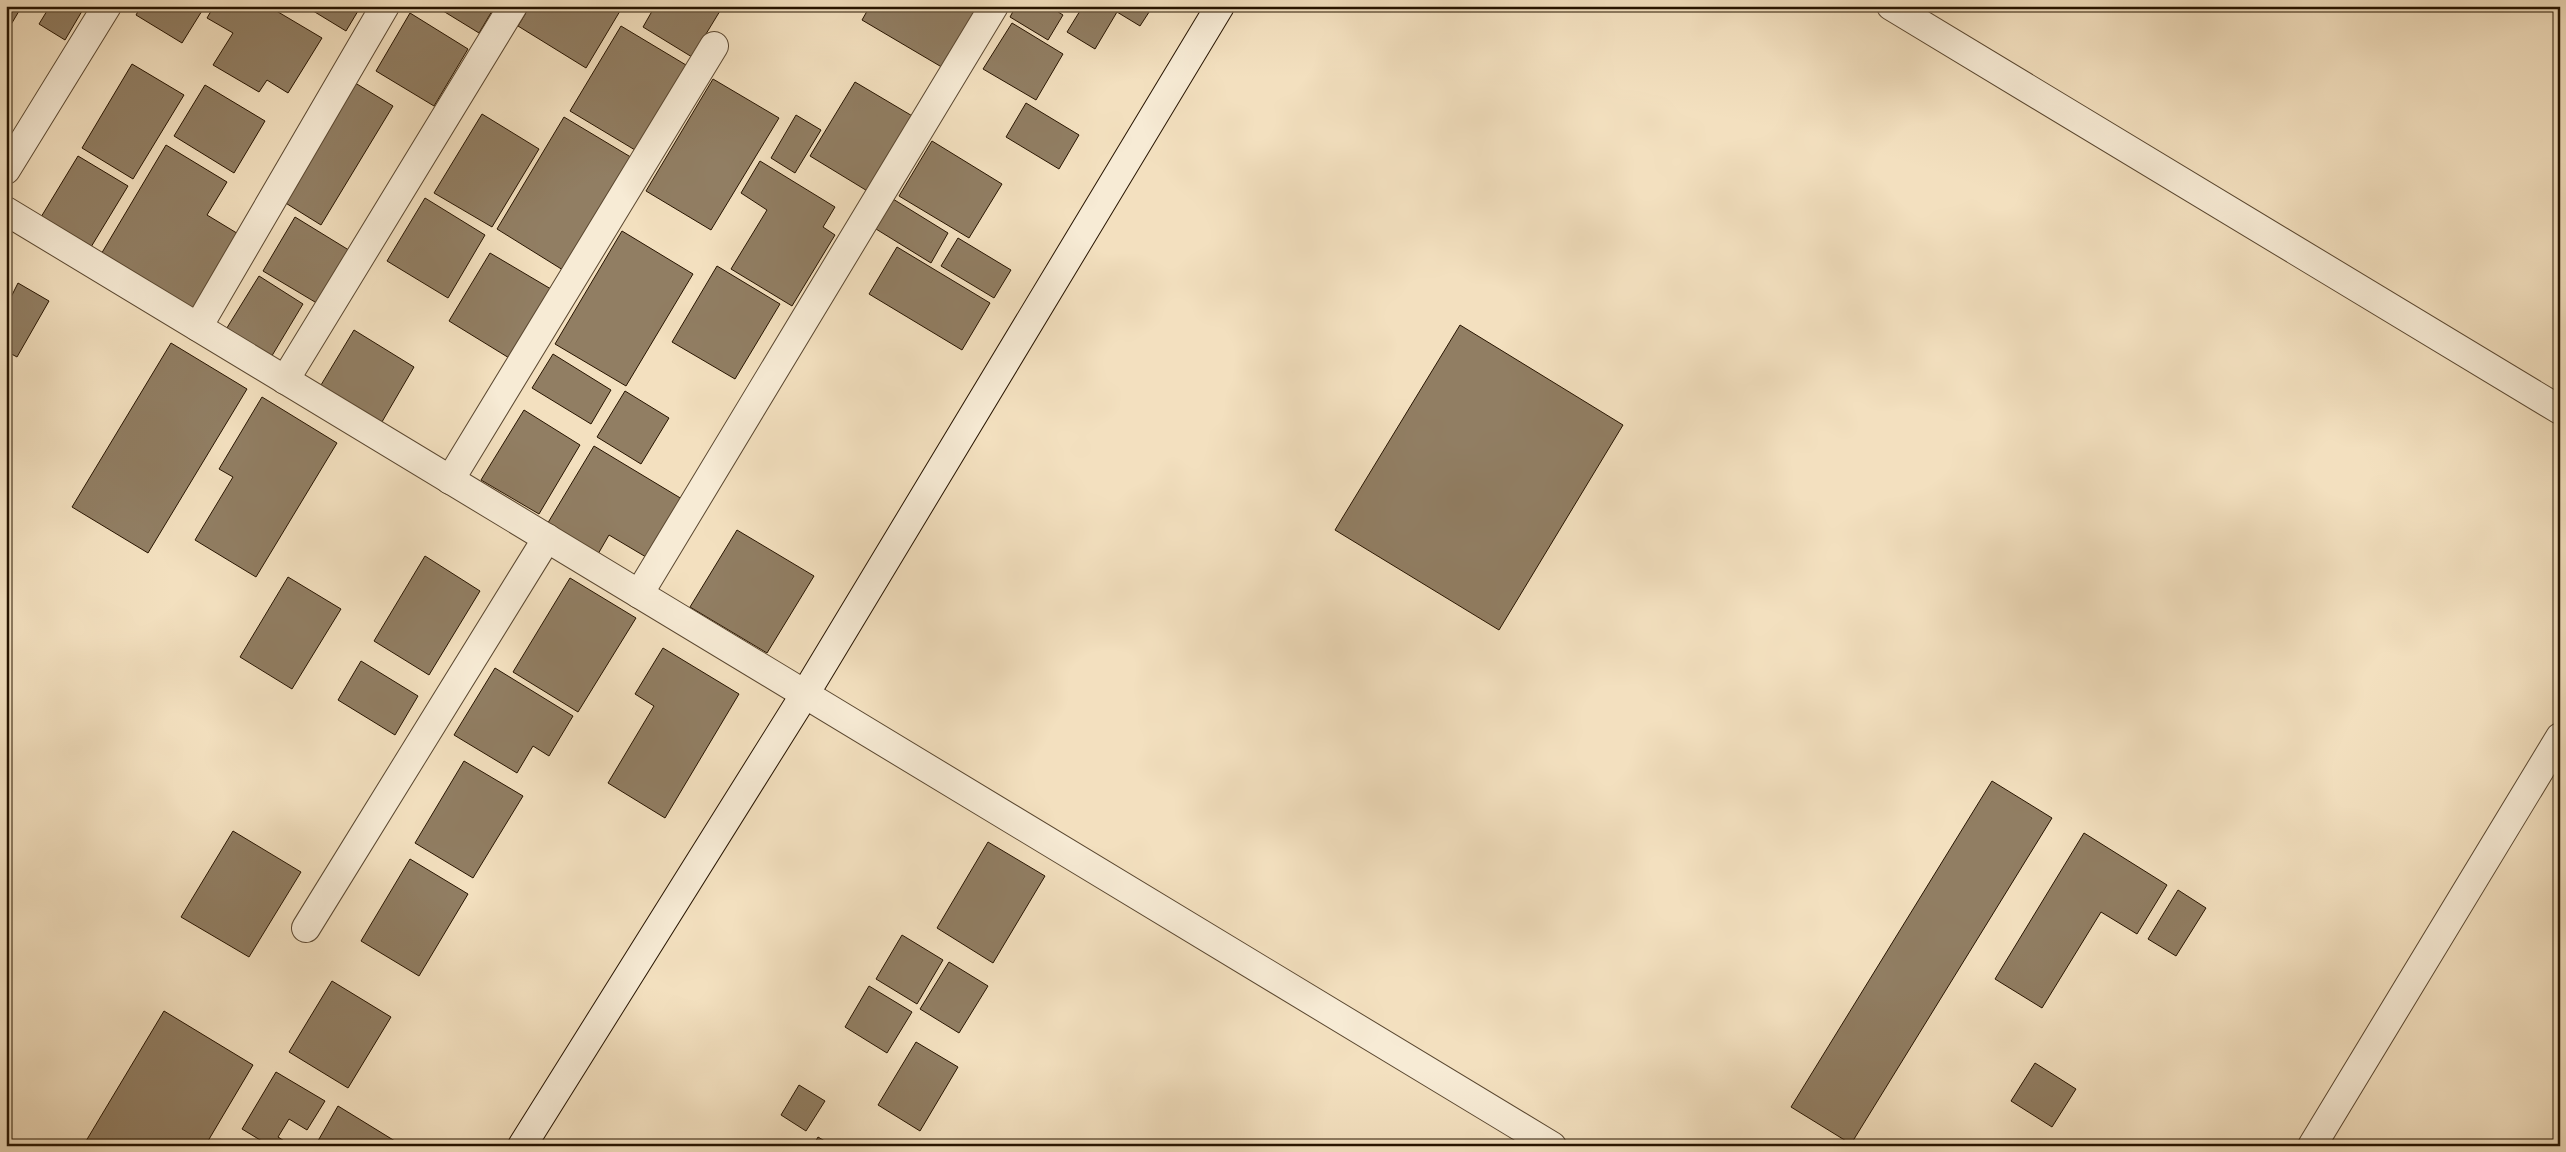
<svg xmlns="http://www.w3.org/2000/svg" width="2566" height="1152" font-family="Vollkorn,serif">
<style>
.building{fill:#917e63;stroke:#271400}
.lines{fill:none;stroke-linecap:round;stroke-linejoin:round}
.street-casing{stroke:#5a4730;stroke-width:30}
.secondary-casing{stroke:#271400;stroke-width:30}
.street{stroke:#f7ebd5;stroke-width:28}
.secondary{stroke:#f7ebd5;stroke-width:28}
</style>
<rect width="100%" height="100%" fill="#f3e0bf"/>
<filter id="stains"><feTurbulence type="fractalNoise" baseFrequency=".004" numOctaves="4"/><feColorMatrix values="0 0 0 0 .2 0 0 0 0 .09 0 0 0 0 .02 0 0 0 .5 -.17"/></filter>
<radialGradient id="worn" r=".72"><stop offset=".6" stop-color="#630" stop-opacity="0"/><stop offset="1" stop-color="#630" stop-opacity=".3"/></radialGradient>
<g class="building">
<path d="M6,6H22L6,33Z"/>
<path d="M50,6H85L65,40L39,24Z"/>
<path d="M141,6H205L182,43L136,15Z"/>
<path d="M214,6H268L322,38L288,93L267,80L259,92L213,65L233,33L207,18Z"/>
<path d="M305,6H361L346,31Z"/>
<path d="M435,6H495L479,33Z"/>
<path d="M530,6H623L586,68L518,26Z"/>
<path d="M655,6H723L692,57L643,27Z"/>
<path d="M870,6H979L945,69L862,20Z"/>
<path d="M1016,6H1049L1063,15L1048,40L1010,17Z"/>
<path d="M1083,6H1153L1140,26L1117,12L1095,49L1067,32Z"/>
<path d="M410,13L468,49L434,106L376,71Z"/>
<path d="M1012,23L1063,54L1036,100L983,69Z"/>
<path d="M621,26L691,68L640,153L570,111Z"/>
<path d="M132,64L184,95L133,179L82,148Z"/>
<path d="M347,78L393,106L321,225L276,197Z"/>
<path d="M713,79L779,118L711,230L646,191Z"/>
<path d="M855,82L914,117L869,192L810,156Z"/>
<path d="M205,85L265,121L234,173L174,136Z"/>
<path d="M1026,103L1079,135L1059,169L1006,137Z"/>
<path d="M482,114L539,149L492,227L434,193Z"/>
<path d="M796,115L821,130L795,173L771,158Z"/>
<path d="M564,117L639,162L571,275L497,229Z"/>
<path d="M932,141L1002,184L969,238L899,196Z"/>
<path d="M166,145L227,182L207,215L240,235L190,318L97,261Z"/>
<path d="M78,156L128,186L91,247L41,217Z"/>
<path d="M760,161L835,207L823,227L835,235L792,306L731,269L767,210L741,193Z"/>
<path d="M425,198L485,235L448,298L387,261Z"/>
<path d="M893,199L948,233L931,263L876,229Z"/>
<path d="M295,217L352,252L320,305L263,271Z"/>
<path d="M622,231L693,274L626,386L555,344Z"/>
<path d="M958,238L1011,270L994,298L941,266Z"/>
<path d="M897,247L990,303L962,350L869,294Z"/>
<path d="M490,253L556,292L514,361L449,321Z"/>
<path d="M717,266L780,304L735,379L672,342Z"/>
<path d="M259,276L303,304L270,359L225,331Z"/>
<path d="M18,283L49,301L17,357L6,351V295L11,297Z"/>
<path d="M1460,325L1623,425L1499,630L1335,530Z"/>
<path d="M354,330L414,367L379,427L318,390Z"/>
<path d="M171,343L247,389L148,553L72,507Z"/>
<path d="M553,354L611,390L591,424L532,388Z"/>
<path d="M625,391L669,418L641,464L597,437Z"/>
<path d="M262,397L337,443L256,577L195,540L233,477L219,469Z"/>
<path d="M524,410L580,445L539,514L481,480Z"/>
<path d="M594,446L687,502L651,560L609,535L594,561L543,531Z"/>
<path d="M737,530L814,576L767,653L690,607Z"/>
<path d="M425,556L480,591L429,675L374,641Z"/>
<path d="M288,577L341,609L292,689L240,657Z"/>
<path d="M570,578L636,618L578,712L513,672Z"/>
<path d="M663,648L739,694L665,818L608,783L654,706L635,694Z"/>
<path d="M361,661L418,696L395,735L338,700Z"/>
<path d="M495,668L573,716L549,756L533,746L517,773L454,735Z"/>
<path d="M464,761L523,796L473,878L415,843Z"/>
<path d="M1992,781L2052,818L1851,1144L1791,1107Z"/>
<path d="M233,831L301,872L249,957L181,917Z"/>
<path d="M2084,833L2167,885L2137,934L2101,912L2042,1008L1995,979Z"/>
<path d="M988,842L1045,876L993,963L937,928Z"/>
<path d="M410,859L468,894L419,976L361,941Z"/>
<path d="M2178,890L2206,908L2176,956L2148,939Z"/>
<path d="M902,935L943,960L917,1004L876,979Z"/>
<path d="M949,962L988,986L959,1033L920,1009Z"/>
<path d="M332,981L391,1017L348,1088L289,1052Z"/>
<path d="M869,986L912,1012L887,1053L845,1027Z"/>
<path d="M164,1011L253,1065L205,1146H83Z"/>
<path d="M916,1042L958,1067L920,1131L878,1105Z"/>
<path d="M2035,1063L2076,1089L2052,1127L2011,1101Z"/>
<path d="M276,1072L325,1101L307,1130L289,1119L278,1137L292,1146H270L242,1129Z"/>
<path d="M799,1085L825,1101L806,1131L781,1115Z"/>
<path d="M338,1106L403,1146H315Z"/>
<path d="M818,1137L833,1146H813Z"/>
</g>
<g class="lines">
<defs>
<g id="street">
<path d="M1891,6L2560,410"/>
<path d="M6,170L107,6"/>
<path d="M6,211L1552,1146"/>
<path d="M198,327L385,6"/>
<path d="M285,380L513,6"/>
<path d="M450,480L714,46"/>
<path d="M639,594L994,6"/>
<path d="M306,928L547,538"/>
<path d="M2312,1146L2560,737"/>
</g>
<path id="secondary" d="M522,1146L805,694L1220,6"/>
</defs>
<use href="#street" class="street-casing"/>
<use href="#secondary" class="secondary-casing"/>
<use href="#street" class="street"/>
<use href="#secondary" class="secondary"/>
</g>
<rect width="2566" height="1152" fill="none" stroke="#f3e0bf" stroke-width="25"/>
<rect x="8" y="8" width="2551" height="1137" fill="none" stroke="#271400" stroke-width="2.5"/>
<rect x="12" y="12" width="2541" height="1127" fill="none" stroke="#271400"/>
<rect width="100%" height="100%" filter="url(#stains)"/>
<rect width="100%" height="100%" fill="url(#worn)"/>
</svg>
